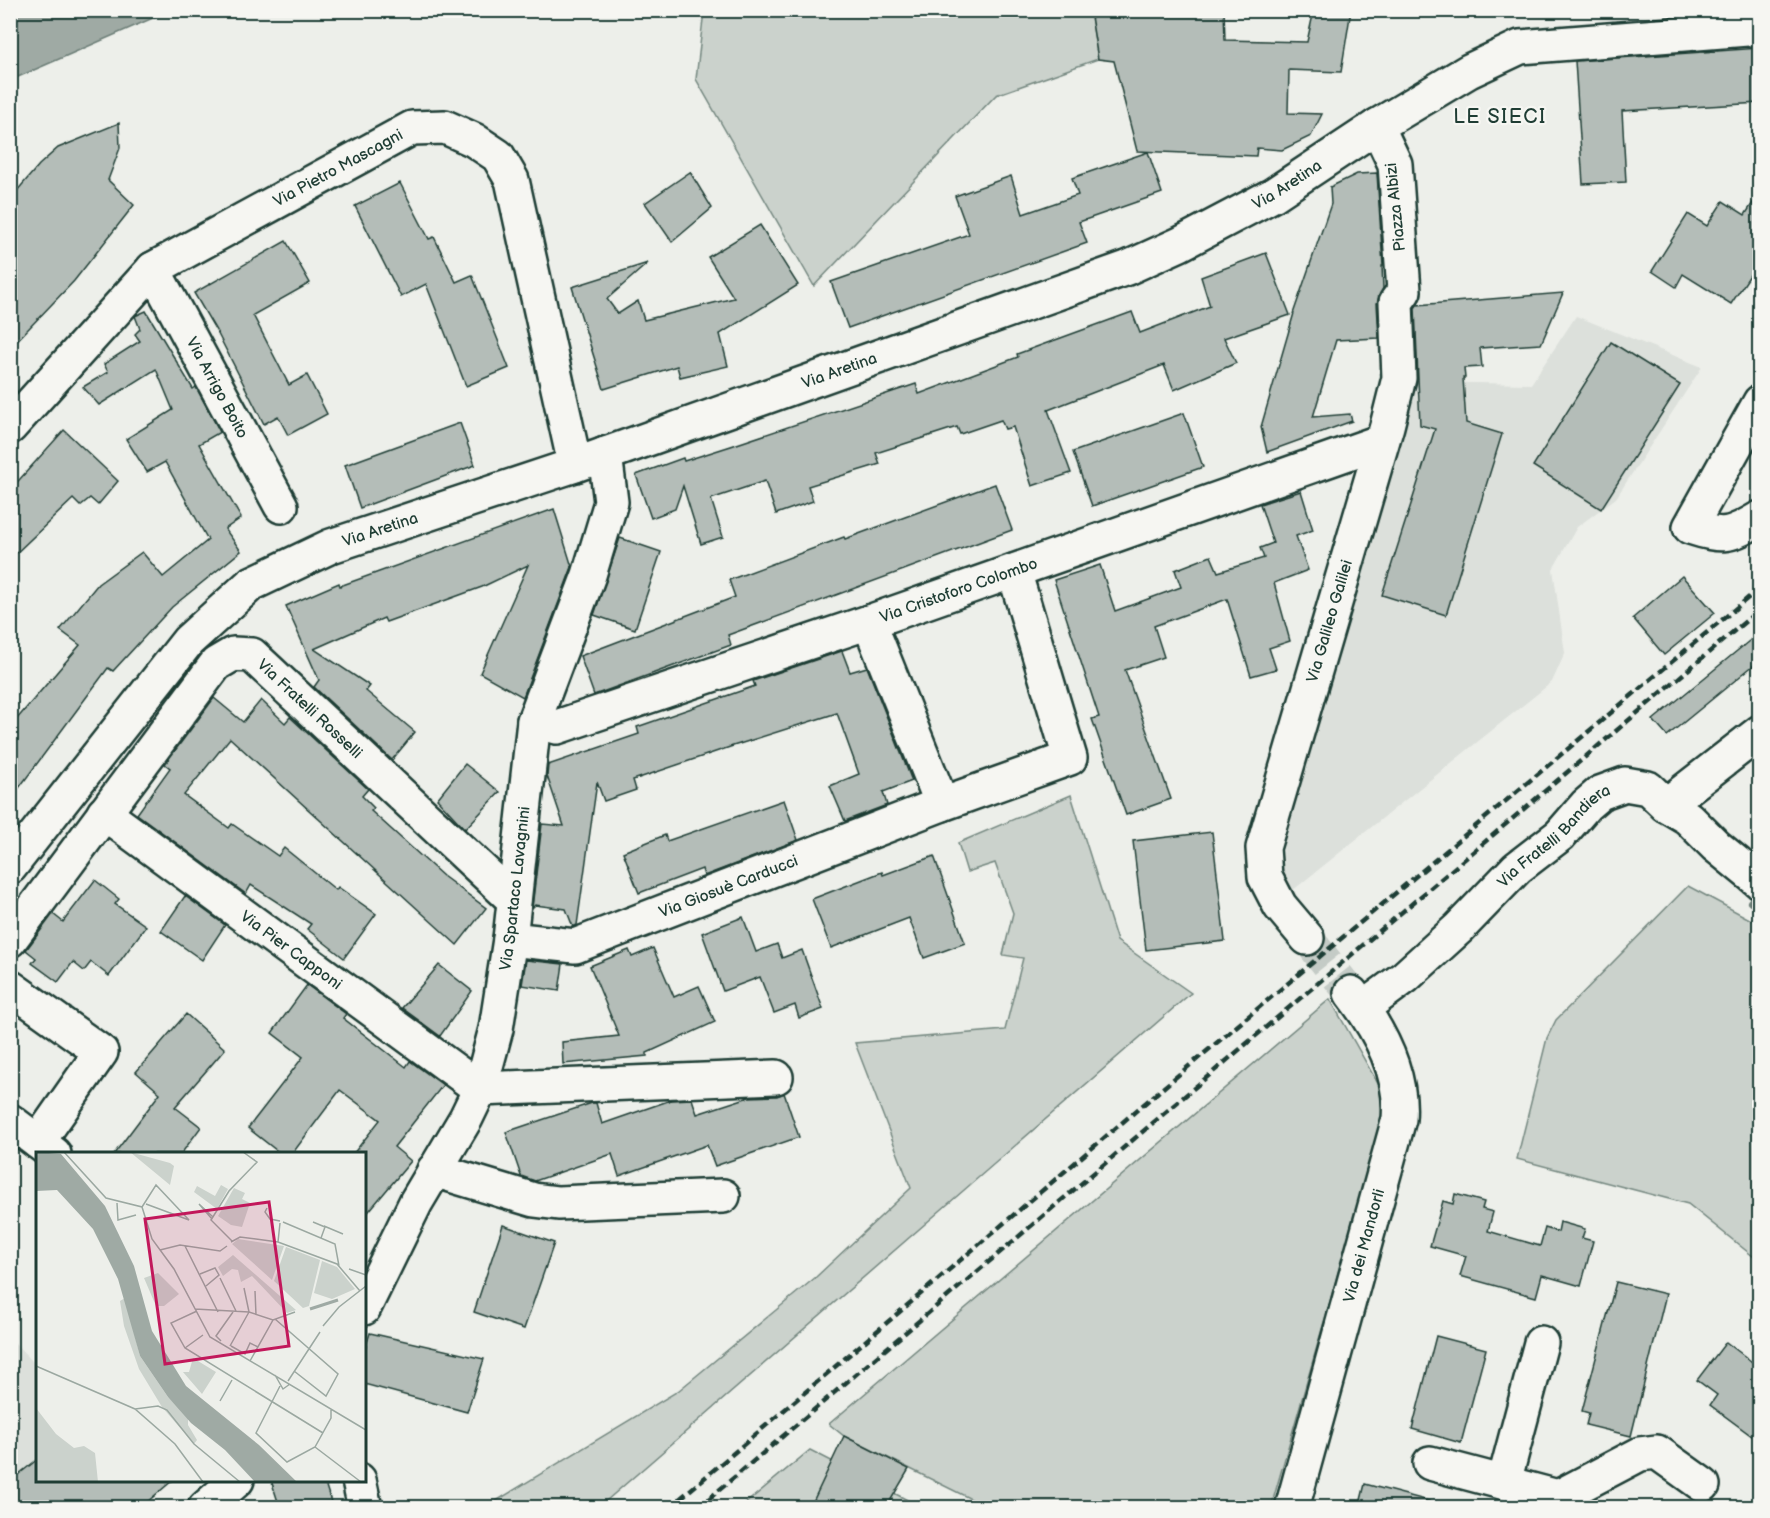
<svg xmlns="http://www.w3.org/2000/svg" width="1770" height="1518" font-family="'Balsamiq Sans',sans-serif">
<style>
.built{fill:#dce0db}
.green{fill:#cbd2cc;stroke:#758880;stroke-width:1.5}
.water{fill:#9faaa4;stroke:#6c7e77;stroke-width:1.5}
.lines{fill:none;stroke-linecap:round;stroke-linejoin:round}
.stream{stroke:#6c7e77;stroke-width:8}
.building{fill:#b4bdb8;stroke:#1f3d34;stroke-width:1.5}
.minor-tunnel{stroke:#c4cbc6;stroke-width:33;stroke-dasharray:33 16;stroke-linecap:butt}
.minor-casing{stroke:#1f3d34;stroke-width:38}
.major-casing{stroke:#1f3d34;stroke-width:38}
.minor{stroke:#f6f6f2;stroke-width:33}
.major{stroke:#f6f6f2;stroke-width:33}
.rail{stroke:#1f3d34;stroke-width:4.5;stroke-dasharray:9 4.5;stroke-linecap:butt}
.labels{text-anchor:middle;dominant-baseline:central;stroke-width:4.5;stroke-linejoin:round;paint-order:stroke}
.street-label{font-size:16px;fill:#1f3d34;stroke:#f6f6f2}
.quarter-label{font-size:20px;letter-spacing:1.5px;fill:#1f3d34;stroke:#f6f6f2}
.inset-river{fill:none;stroke:#9faaa4;stroke-width:3}
.inset-road{fill:none;stroke:#9ba8a1;stroke-width:1.5}
.view{fill:#c2185b;fill-opacity:0.15;stroke:#c2185b;stroke-width:3}
.inset-edge{fill:none;stroke:#1f3d34;stroke-width:3}
</style>
<rect width="100%" height="100%" fill="#edefea"/>
<filter id="ink" filterUnits="userSpaceOnUse"><feTurbulence type="fractalNoise" baseFrequency=".0167" numOctaves="2"/><feDisplacementMap in="SourceGraphic" scale="12" xChannelSelector="R" yChannelSelector="G"/><feConvolveMatrix kernelMatrix="1 2 1 2 8 2 1 2 1" color-interpolation-filters="sRGB"/></filter>
<g filter="url(#ink)">
<g class="built">
<path d="M1576,316L1702,367L1616,498L1577,527L1553,569L1565,653L1552,682L1287,895L1283,887L1284,803L1411,407L1417,382L1531,384Z"/>
<path d="M10,1338L37,1366L38,1480L127,1481L147,1507H11Z"/>
</g>
<g class="green">
<path d="M704,11H1090L1098,59L996,95L814,286L696,79Z"/>
<path d="M1071,795L1117,941L1191,993L599,1507H486L678,1391L816,1277L911,1188L855,1043L1005,1030L1023,958L1003,955L1013,913L995,863L967,872L958,843Z"/>
<path d="M1688,886L1759,924V1261L1688,1204L1517,1159L1547,1038L1556,1020Z"/>
<path d="M1330,999L1381,1089L1383,1116L1271,1507H987L844,1436L829,1424Z"/>
<path d="M810,1450L921,1507L740,1508Z"/>
</g>
<path class="water" d="M11,10H169V11L11,80Z"/>
<g class="lines">
<path class="stream" d="M1751,902L1760,908"/>
</g>
<g class="building">
<path d="M1090,10H1224L1225,40L1307,42L1314,10H1351L1341,72L1289,70L1288,113L1322,114L1311,136L1282,150L1257,148L1256,156L1137,151L1114,61L1098,59Z"/>
<path d="M1760,48V103L1622,111L1626,182L1583,184L1575,61Z"/>
<path d="M119,123L120,148L108,180L134,205L74,281L10,348V199L39,165L58,148Z"/>
<path d="M1148,152L1162,193L1079,222L1087,243L848,328L831,282L969,234L955,196L1011,176L1023,214L1078,195L1072,178Z"/>
<path d="M690,172L712,208L672,242L645,203Z"/>
<path d="M1377,173L1383,266H1382L1383,288L1377,303L1379,338L1336,340L1313,417L1350,414L1352,421L1267,452L1261,427L1294,313L1293,314L1331,204L1330,187L1357,174Z"/>
<path d="M400,183L429,239L434,237L456,282L472,275L509,368L466,386L426,284L401,297L355,206Z"/>
<path d="M1760,192V260L1731,304L1683,274L1676,287L1652,271L1688,214L1707,226L1723,201L1745,215Z"/>
<path d="M760,225L798,285L720,334L728,366L680,377L677,366L604,389L572,287L648,263L607,299L618,314L638,301L644,320L734,298L708,257Z"/>
<path d="M286,241L310,283L253,315L289,385L307,375L327,414L288,435L278,416L264,424L218,334L194,293Z"/>
<path d="M1266,253L1290,315L1224,338L1236,363L1174,390L1164,365L1048,410L1071,473L1032,486L1013,427L1005,429L1001,420L960,434L957,427L876,453L880,464L808,486L813,501L776,514L765,481L711,499L723,537L701,544L683,486L675,509L651,518L636,475L683,458L684,461L731,446L916,384L919,394L1018,357L1017,354L1132,312L1140,333L1210,306L1201,277Z"/>
<path d="M1563,293L1541,344L1480,348L1482,367L1464,368L1465,378H1463L1466,423L1502,434L1446,615L1382,595L1435,429L1420,425L1415,308L1417,305Z"/>
<path d="M146,311L193,389L196,387L220,432L199,444L241,518L225,529L241,551L172,607L113,671L108,668L10,800V727L80,645L60,630L98,584L142,552L163,577L208,540L165,462L147,472L126,439L173,410L156,369L99,405L83,387L108,372L104,364L140,341L135,334L140,329L135,316Z"/>
<path d="M1611,342L1680,385L1601,509L1533,466Z"/>
<path d="M1184,413L1203,467L1092,506L1073,452Z"/>
<path d="M460,423L475,465L360,508L345,465Z"/>
<path d="M64,430L118,481L98,505L90,498L80,506L73,499L10,559V490Z"/>
<path d="M995,484L1012,530L728,635L731,645L594,695L580,656L735,597L729,580L844,537L845,539Z"/>
<path d="M1301,491L1313,530L1296,536L1308,570L1274,583L1290,641L1269,648L1276,669L1251,676L1227,599L1154,626L1164,657L1125,670L1171,799L1126,815L1092,719L1099,717L1054,580L1100,565L1115,611L1181,587L1175,570L1211,556L1218,572L1264,558L1260,548L1273,543L1260,504Z"/>
<path d="M554,509L572,567L523,697L480,673L528,565L482,587L386,622L384,618L314,649L370,686L366,691L415,732L392,760L314,687L319,680L286,606L339,583L340,586Z"/>
<path d="M620,538L661,552L635,629L594,615Z"/>
<path d="M1682,576L1715,613L1664,655L1633,618Z"/>
<path d="M1760,632V660L1667,736L1653,720Z"/>
<path d="M842,651L850,672L867,667L912,781L883,792L887,805L845,821L830,786L859,774L837,713L733,746L633,780L636,790L604,801L597,782L577,925L573,927L566,909L535,905L532,908L542,824L564,826L547,776L548,765L639,734L637,727L755,686L753,681Z"/>
<path d="M214,698L243,722L261,700L285,723L290,717L368,789L362,796L374,808L371,811L443,876L486,908L457,945L230,738L184,795L229,828L232,824L278,856L284,848L336,890L338,887L376,914L344,958L307,929L311,924L251,885L246,894L137,814L170,768L165,764Z"/>
<path d="M465,764L500,792L465,829L437,799Z"/>
<path d="M784,800L798,840L704,876L702,869L639,893L623,852L665,835L667,841Z"/>
<path d="M1212,832L1225,941L1146,950L1133,841Z"/>
<path d="M934,856L965,943L924,958L909,918L831,948L812,899L882,872L883,875Z"/>
<path d="M95,880L119,899L115,904L146,926L109,976L91,962L84,971L73,962L58,982L32,963L36,958L26,950L53,914L63,922Z"/>
<path d="M185,896L225,925L202,960L161,931Z"/>
<path d="M743,917L756,952L777,944L782,958L802,950L823,1009L799,1018L795,1005L774,1013L760,977L723,991L702,933Z"/>
<path d="M653,948L674,997L699,986L715,1022L647,1053V1056L563,1064L562,1042L619,1036L590,966L629,950L632,957Z"/>
<path d="M526,960L563,964L559,991L522,985Z"/>
<path d="M439,965L472,991L440,1036L402,1008Z"/>
<path d="M307,985L346,1014L343,1018L406,1067L410,1061L443,1085L394,1147L411,1161L364,1217V1154H353L380,1120L340,1090L292,1154H281L248,1128L303,1057L272,1033Z"/>
<path d="M186,1014L225,1049L175,1107L201,1127L181,1154H114L160,1093L136,1072Z"/>
<path d="M784,1093L799,1137L715,1166L707,1145L619,1176L612,1154L535,1181L521,1176L506,1132L592,1103H596L602,1124L671,1100L692,1099L697,1114L749,1097L777,1096Z"/>
<path d="M1455,1194L1484,1202L1482,1209L1493,1212L1488,1231L1540,1246L1545,1228L1558,1232L1560,1222L1585,1229L1582,1238L1593,1241L1581,1286L1542,1275L1536,1297L1460,1276L1466,1256L1430,1246L1443,1201L1453,1204Z"/>
<path d="M503,1225L554,1243L524,1329L474,1312Z"/>
<path d="M1616,1282L1666,1294L1631,1436L1586,1425L1589,1413L1582,1411Z"/>
<path d="M370,1333L484,1359L467,1412L364,1384V1352Z"/>
<path d="M1436,1336L1486,1349L1461,1443L1412,1429Z"/>
<path d="M1726,1342L1760,1368V1442L1710,1405L1717,1395L1697,1380Z"/>
<path d="M844,1436L909,1469L886,1508H810Z"/>
<path d="M38,1459V1480H173L140,1508H10V1481Z"/>
<path d="M271,1480H324L333,1508H280Z"/>
<path d="M1365,1484L1429,1501L1428,1508H1359Z"/>
</g>
<g class="lines">
<path class="minor-tunnel" d="M1307,938L1351,993"/>
<defs>
<g id="minor">
<path id="s1" d="M153,269L281,506"/>
<path d="M1760,402L1690,527C1724,538 1730,536 1760,518"/>
<path id="s2" d="M10,427L153,269L412,128L445,127L474,140L498,156L512,180L575,465"/>
<path d="M869,622L942,804L1070,758L1014,571"/>
<path id="s3" d="M534,721L557,727L869,622L1382,441"/>
<path d="M1666,805L1760,732"/>
<path id="s4" d="M104,813L480,1089L776,1077"/>
<path id="s5" d="M1307,938L1280,906L1265,877L1263,848L1387,426L1399,378L1396,302L1404,291L1395,164L1377,126"/>
<path id="s6" d="M510,939L575,946L942,804"/>
<path id="s7" d="M10,940L216,664L233,654L252,655L514,900"/>
<path d="M10,987L101,1052L38,1142"/>
<path id="s8" d="M1363,1008L1405,977L1459,928L1517,868L1560,835L1586,805L1600,793L1625,784L1648,788L1666,805L1688,818L1716,846L1760,882"/>
<path d="M10,1121L54,1154"/>
<path d="M434,1170L534,1200L558,1203L723,1196"/>
<path id="s9" d="M364,1308L416,1202L466,1118L480,1089L496,1029L510,939L534,721L589,575L611,502L605,454"/>
<path d="M1430,1463L1558,1497"/>
<path d="M359,1480L365,1508"/>
<path d="M1504,1482L1541,1343"/>
<path d="M205,1508L237,1480"/>
<path id="s10" d="M1292,1508L1399,1119C1403,1072 1379,1029 1351,993"/>
<path d="M1560,1508L1558,1497L1640,1454L1657,1452L1703,1485"/>
</g>
<g id="major">
<path id="s11" d="M10,867L188,641L251,584L331,546L575,465L1127,268L1180,244L1273,195L1377,126L1469,71L1520,47L1760,28"/>
</g>
</defs>
<use href="#minor" class="minor-casing"/>
<use href="#major" class="major-casing"/>
<use href="#minor" class="minor"/>
<use href="#major" class="major"/>
<g class="rail">
<path d="M669,1508L1164,1087L1760,588"/>
<path d="M698,1508L1760,609"/>
</g>
</g>
</g>
<g class="labels">
<g class="street-label">
<text stroke="none"><textPath href="#s2" startOffset="424">Via Pietro Mascagni</textPath></text>
<text stroke="none"><textPath href="#s11" startOffset="1485">Via Aretina</textPath></text>
<text transform="translate(1396 207) rotate(-96)">Piazza Albizi</text>
<text stroke="none"><textPath href="#s11" startOffset="999">Via Aretina</textPath></text>
<text stroke="none"><textPath href="#s1" startOffset="135">Via Arrigo Boito</textPath></text>
<text stroke="none"><textPath href="#s11" startOffset="513">Via Aretina</textPath></text>
<text stroke="none"><textPath href="#s3" startOffset="448">Via Cristoforo Colombo</textPath></text>
<text stroke="none"><textPath href="#s5" startOffset="340">Via Galileo Galilei</textPath></text>
<text stroke="none"><textPath href="#s7" startOffset="462">Via Fratelli Rosselli</textPath></text>
<text stroke="none"><textPath href="#s8" startOffset="258">Via Fratelli Bandiera</textPath></text>
<text stroke="none"><textPath href="#s6" startOffset="230">Via Giosuè Carducci</textPath></text>
<text stroke="none"><textPath href="#s9" startOffset="452">Via Spartaco Lavagnini</textPath></text>
<text stroke="none"><textPath href="#s4" startOffset="232">Via Pier Capponi</textPath></text>
<text stroke="none"><textPath href="#s10" startOffset="272">Via dei Mandorli</textPath></text>
</g>
<g class="quarter-label">
<text x="1500" y="117">LE SIECI</text>
</g>
</g>
<g transform="translate(36 1152)">
<rect width="330" height="330" fill="#edefea"/>
<path d="M94,0L134,11L138,14L134,33ZM185,33L192,37L181,57L158,40L161,34L179,44ZM198,36L209,41L206,47L214,51L206,75L195,73L182,64ZM202,87L248,94L236,128L196,92ZM250,95L284,108L273,154L267,156L238,129ZM197,103L260,158L251,161L216,124L205,130L202,118L196,117L187,124L182,115ZM286,109L301,115L319,137L296,147L278,141ZM122,121L143,142L128,154H120L108,126ZM89,146L104,204L132,245L152,265V273L161,288L158,292L126,255L103,217L88,174L84,149ZM157,206L180,220L166,242L147,220H153ZM0,256L20,282L38,296L48,294L59,301L62,330H0Z" fill="#cbd2cc"/>
<path d="M0,0L25,2L69,54L98,114L116,179L150,234L223,293L261,330H219L189,298L155,271L132,245L104,204L82,127L57,77L21,38L0,39Z" fill="#9faaa4"/>
<path class="inset-river" d="M274,157L302,148"/>
<path class="inset-road" d="M28,0L70,46L106,55L116,87L138,117L174,185L330,278M81,51L82,68L100,63M106,55L120,33L153,68L110,52M231,56L229,60L234,67L244,69M176,67L163,52L177,65M247,70L299,92L303,114M277,70L289,75L285,86M288,74L307,82M196,89L175,68L193,39L221,10L207,0M195,90L204,85L242,90L301,112L324,139M242,90L244,71M149,94L182,160M124,98L144,93L184,99L191,94M313,117L330,123M164,122L179,116L183,123L170,134M184,126L200,159M219,139L220,163M159,157L213,160L237,168L259,160M161,159L135,171L149,196L287,281M239,167L302,222L290,244L258,219M287,174L303,155L330,134M185,189L180,184L197,160M194,194L213,160L208,136M195,194L209,202L214,191L222,195M149,196L167,183M214,209L237,168M0,214L99,257L139,292L167,330M239,223L247,237L254,232M252,229L284,180M244,234L220,281L251,310L279,295L295,266V258M184,249L196,228M99,257L122,254L131,258L158,292L204,330M279,295L325,330"/>
<path class="view" d="M233,50L253,194L129,212L109,67Z"/>
<rect width="330" height="330" class="inset-edge"/>
</g>
<rect width="1770" height="1518" fill="none" stroke="#f6f6f2" stroke-width="36"/>
<rect x="18" y="18" width="1734" height="1482" fill="none" stroke="#1f3d34" stroke-width="2" filter="url(#ink)"/>
</svg>
